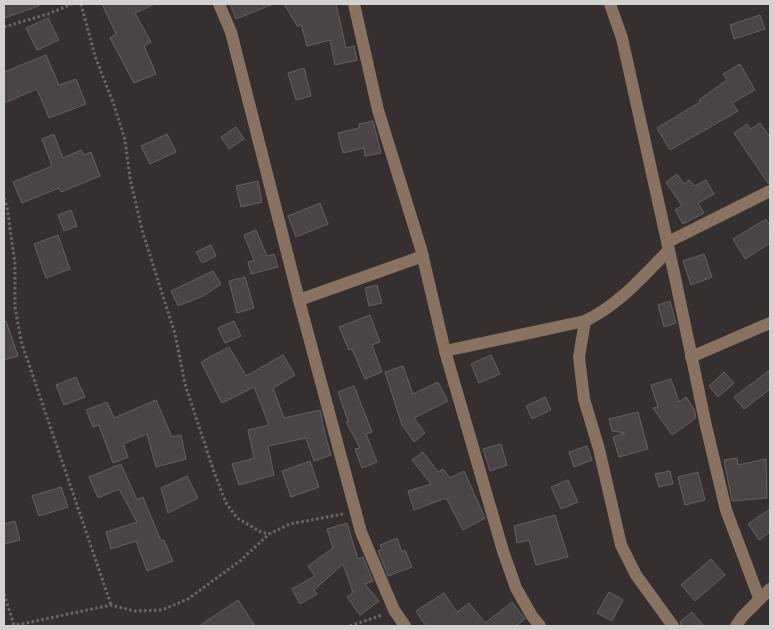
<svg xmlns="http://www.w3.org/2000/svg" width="774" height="630" font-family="Lato,sans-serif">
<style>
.building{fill:#494445;stroke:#645f60}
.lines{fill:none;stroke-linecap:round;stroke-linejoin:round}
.path{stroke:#6b6766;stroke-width:3;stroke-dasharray:2.5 2.5;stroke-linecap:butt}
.minor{stroke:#897262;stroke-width:12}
</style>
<rect width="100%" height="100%" fill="#35302f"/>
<g class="building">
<path d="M4,4H39V6L4,18Z"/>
<path d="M102,4H155L135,13L151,42L144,46L156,74L134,83L110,38L116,34Z"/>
<path d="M230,4H273L236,19Z"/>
<path d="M284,4H336L346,48L354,46L357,60L335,65L330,40L307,46L301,24L298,27Z"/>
<path d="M760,15L765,29L734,39L730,25Z"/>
<path d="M48,18L59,40L37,50L26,28Z"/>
<path d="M46,55L59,85L76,79L86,104L49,118L37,89L4,103V72Z"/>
<path d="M740,64L755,90L732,103L738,111L670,150L657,128L700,102L699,100L727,80L723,74Z"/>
<path d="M304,68L311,96L296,100L288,73Z"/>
<path d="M373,121L381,153L365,156L364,148L343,153L338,133L359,128V124Z"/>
<path d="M760,123L770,137V183H768L734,133L747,124L751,129Z"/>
<path d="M236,127L244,139L229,149L221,137Z"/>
<path d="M54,134L63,158L81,150L84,155L91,152L100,176L61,192L59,188L22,203L13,182L52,166L42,139Z"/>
<path d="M167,134L176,152L150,164L141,146Z"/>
<path d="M677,174L684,184L689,180L695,186L706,180L714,194L698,203L704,213L683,224L675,210L682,206L666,182Z"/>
<path d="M258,181L262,202L241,207L236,186Z"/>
<path d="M320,203L328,224L296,237L288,216Z"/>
<path d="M71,210L77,226L64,231L58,215Z"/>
<path d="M766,219L770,226V243L745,259L733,239Z"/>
<path d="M256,230L267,256L274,254L278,267L251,274L248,262L254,260L244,235Z"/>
<path d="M58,235L70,269L46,278L34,244Z"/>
<path d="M211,245L216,256L202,263L196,252Z"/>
<path d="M704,254L712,277L691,285L683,261Z"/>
<path d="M213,271L221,284L203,296L178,306L171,291Z"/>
<path d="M245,277L254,308L237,313L229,281Z"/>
<path d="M377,285L382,303L369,306L365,288Z"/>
<path d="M670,301L676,323L664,327L658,305Z"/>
<path d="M370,315L380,342L372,345L382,372L365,379L352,349L349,350L339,327Z"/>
<path d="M4,321H6L18,356L4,360Z"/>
<path d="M234,321L241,336L225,343L218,328Z"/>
<path d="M229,347L246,376L283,355L295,375L273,388L284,418L320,410L325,434L331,455L314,461L306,438L268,446L274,475L239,485L232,464L254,458L248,430L269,425L254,387L222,403L201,362Z"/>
<path d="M491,355L500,374L479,383L471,364Z"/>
<path d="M403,366L413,394L438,382L448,401L414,418L425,433L414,442L402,425L385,372Z"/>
<path d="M770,370V389L744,409L734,397Z"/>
<path d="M724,372L734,383L718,397L709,386Z"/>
<path d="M76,377L85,397L64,405L56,385Z"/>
<path d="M671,379L679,402L686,397L694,409L696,418L672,435L653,408L658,407L651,385Z"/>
<path d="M354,386L372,432L366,434L377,462L362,468L355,449L360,448L346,422L348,421L338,392Z"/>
<path d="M545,397L551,410L532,419L526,406Z"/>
<path d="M156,400L172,437L181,435L186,459L156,467L147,434L123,444L128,457L113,463L99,425L93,427L86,410L107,402L114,418Z"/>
<path d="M638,412L648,449L619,457L613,437L625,433L612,431L609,419Z"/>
<path d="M501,444L507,465L490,471L483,449Z"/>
<path d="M587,446L592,460L574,467L569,452Z"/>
<path d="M423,452L438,472L443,469L450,478L464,471L485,518L463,530L446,498L414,510L408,491L431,484L412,460Z"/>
<path d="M737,458L738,465L766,459L767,498L732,501L724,460Z"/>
<path d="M310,461L319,487L291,497L282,471Z"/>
<path d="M121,464L137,500L143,497L161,541L164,540L173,561L147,571L136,541L111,549L106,532L137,522L119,489L98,498L89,477Z"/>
<path d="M670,471L673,484L659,487L655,474Z"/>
<path d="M698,472L705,500L685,505L678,477Z"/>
<path d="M187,476L198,498L168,513L161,488Z"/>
<path d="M568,480L578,502L561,509L551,487Z"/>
<path d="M61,487L68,507L39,516L32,496Z"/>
<path d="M770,509V532L759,540L748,524Z"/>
<path d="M555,515L568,557L536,565L529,540L517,543L514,526Z"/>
<path d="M15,521L20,540L4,544V524Z"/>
<path d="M347,523L358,559L363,557L373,581L365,584L379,601L360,615L347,597L353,592L343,564L314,590L317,594L300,604L292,589L315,576L308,566L333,548L327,529Z"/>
<path d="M397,538L402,552L405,550L412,567L388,576L378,551L382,549L380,545Z"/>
<path d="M711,559L725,575L695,601L681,585Z"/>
<path d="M609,592L623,600L612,621L597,613Z"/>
<path d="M444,593L457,612L469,603L485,623L512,602L525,619L516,626H426L416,611Z"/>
<path d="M238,600L255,626H199Z"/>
<path d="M692,612L704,626H681L680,622Z"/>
</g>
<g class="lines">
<g class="path">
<path d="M81,4L95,56L114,105L125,140L130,178L142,230L175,334L185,384L214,472L226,503L237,518L261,532L269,534"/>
<path d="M4,27L48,14L72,4"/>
<path d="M4,198L7,207L15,264V307L21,341L111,605"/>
<path d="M4,594L14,625"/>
<path d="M12,626L111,605L134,611L162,610L188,599L240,561L269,534L290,524L343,514"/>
<path d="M350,626L382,615"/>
</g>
<g class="minor">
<path d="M219,4L231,32L299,300"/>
<path d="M354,4L378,110L421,249L445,351L503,551L516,588L532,616L540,626"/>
<path d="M610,4L622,38L676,282L706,426L726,510L759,598"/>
<path d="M668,242L770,191"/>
<path d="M585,321L579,357L584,399L599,449L621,545L636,575L673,626"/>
<path d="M445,351L585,321C620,304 642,277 669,250"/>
<path d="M691,357L770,323"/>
<path d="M405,626L394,610L361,532L299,300L423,256"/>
<path d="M736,626L742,617L770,589"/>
</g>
</g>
<rect width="774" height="630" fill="none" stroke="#d4d2d1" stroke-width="10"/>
</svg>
